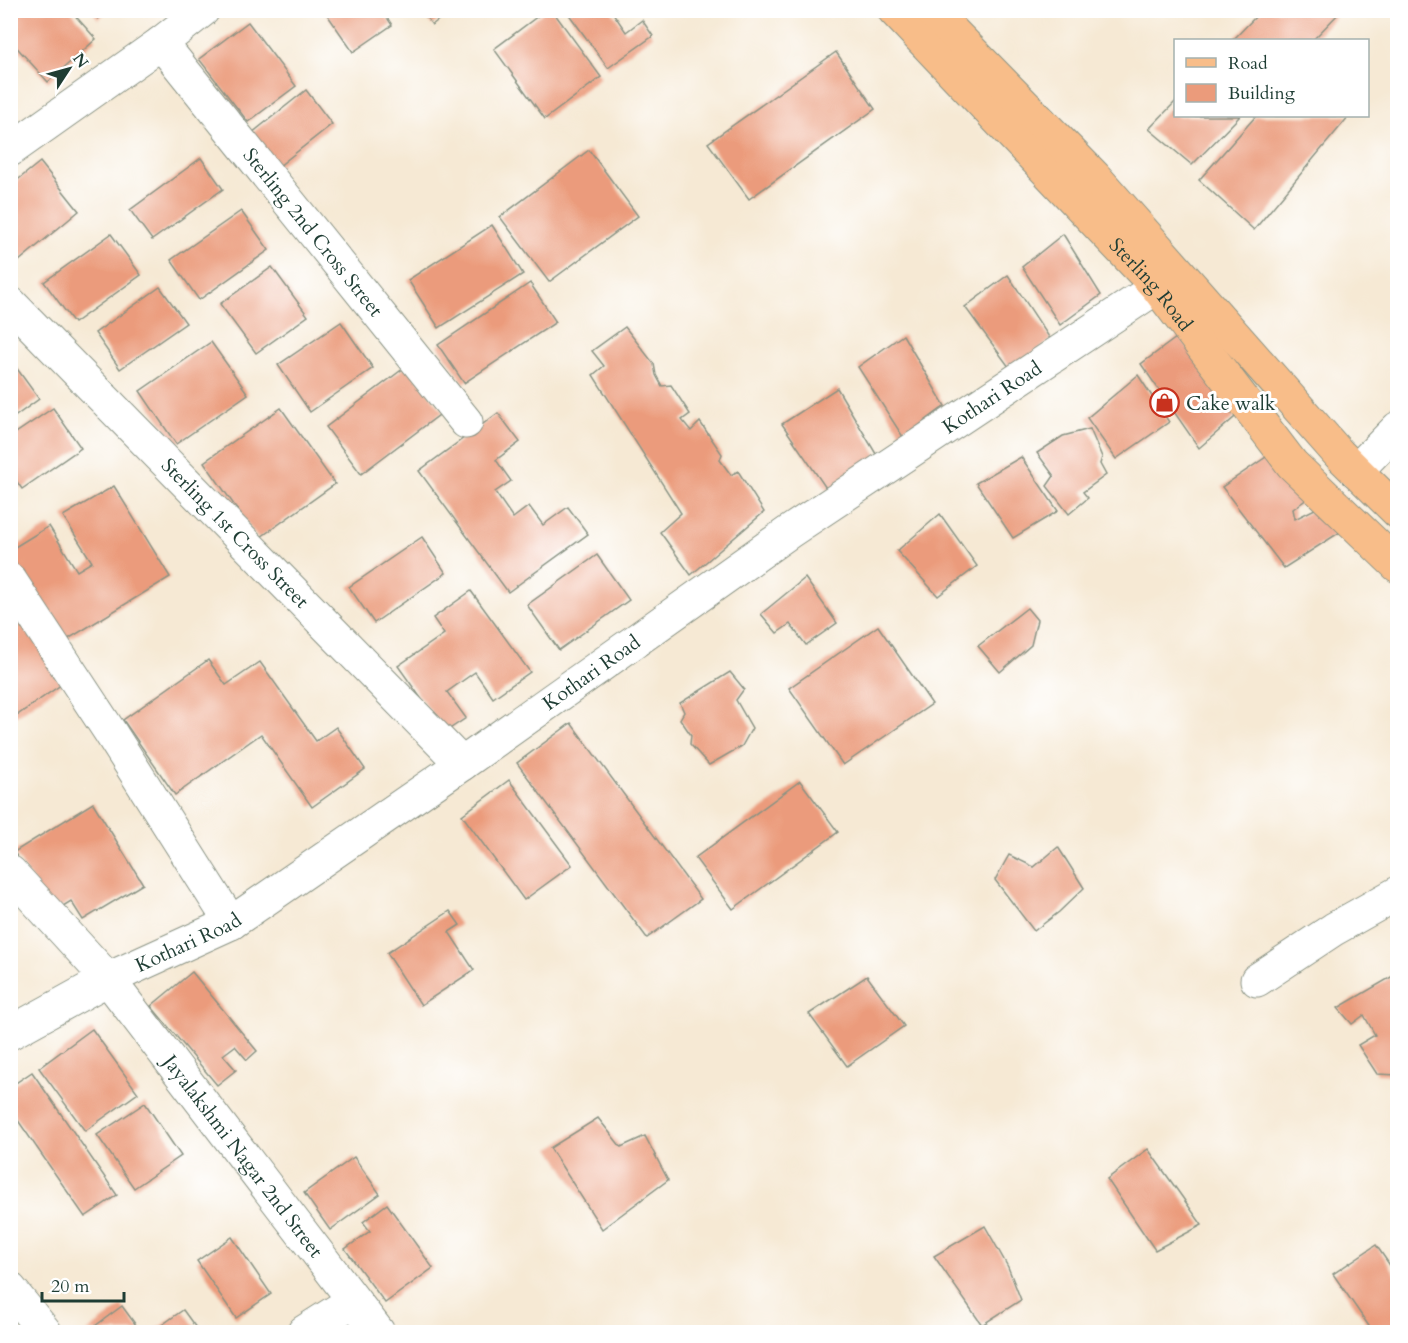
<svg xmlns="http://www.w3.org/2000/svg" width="1408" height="1343" font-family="Cardo,serif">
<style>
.building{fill:#eb9b7b}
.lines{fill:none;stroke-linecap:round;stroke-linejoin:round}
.minor-casing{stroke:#8a9384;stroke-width:35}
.major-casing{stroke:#8a9384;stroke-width:35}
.minor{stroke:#fff;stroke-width:33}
.major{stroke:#f8bd89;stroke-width:33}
.labels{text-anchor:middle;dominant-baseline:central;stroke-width:6;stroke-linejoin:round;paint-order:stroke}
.street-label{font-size:20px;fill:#1f3d34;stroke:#fff}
.poi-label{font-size:20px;fill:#1f3d34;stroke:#fff;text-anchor:start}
</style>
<rect width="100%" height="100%" fill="#fff"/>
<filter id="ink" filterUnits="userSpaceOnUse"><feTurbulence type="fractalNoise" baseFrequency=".0167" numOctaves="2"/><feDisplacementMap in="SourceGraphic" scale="12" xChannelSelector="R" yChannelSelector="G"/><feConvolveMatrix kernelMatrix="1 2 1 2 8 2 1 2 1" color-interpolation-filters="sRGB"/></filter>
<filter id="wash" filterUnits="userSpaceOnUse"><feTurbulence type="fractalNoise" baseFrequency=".008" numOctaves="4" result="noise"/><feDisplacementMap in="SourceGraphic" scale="24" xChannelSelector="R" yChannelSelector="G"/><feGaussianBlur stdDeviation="1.35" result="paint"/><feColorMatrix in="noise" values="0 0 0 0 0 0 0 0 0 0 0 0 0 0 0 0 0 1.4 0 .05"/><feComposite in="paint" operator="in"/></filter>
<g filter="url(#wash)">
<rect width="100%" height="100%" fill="#f6e9d4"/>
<g id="blocks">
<g class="building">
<path d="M20,10H70L96,39L48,82L10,40V19Z"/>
<path d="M92,10H109L98,19Z"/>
<path d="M324,10H382L392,25L353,52Z"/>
<path d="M421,10H451L432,25Z"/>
<path d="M546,10H552L601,77L545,119L494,49Z"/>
<path d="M571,10H611L626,32L642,20L653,36L608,68L568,13Z"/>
<path d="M1262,10H1342L1313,40H1233Z"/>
<path d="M248,22L296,86L248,122L199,59Z"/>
<path d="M836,52L875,109L749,199L708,143Z"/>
<path d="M306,90L332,124L274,170L247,137Z"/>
<path d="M1176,101V116H1240L1192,165L1149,129Z"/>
<path d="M1256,116H1349L1254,230L1199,180Z"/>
<path d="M589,150L638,216L549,282L500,217Z"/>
<path d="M201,158L223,189L152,240L130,210Z"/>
<path d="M40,162L79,211L13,266L10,262V186Z"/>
<path d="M241,211L269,250L199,300L171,260Z"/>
<path d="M492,225L523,274L439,328L408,280Z"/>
<path d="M111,234L141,275L74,323L44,282Z"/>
<path d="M1063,234L1101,295L1060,325L1022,267Z"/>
<path d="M272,267L308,316L256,353L220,304Z"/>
<path d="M1008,275L1051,340L1012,371L965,307Z"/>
<path d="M530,283L556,322L464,383L438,345Z"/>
<path d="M160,287L186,323L120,369L95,333Z"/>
<path d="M341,322L373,368L310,412L278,365Z"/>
<path d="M625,327L654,364L656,375L662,386L671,385L690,414L682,420L691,431L700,422L722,454L720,460L731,475L738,471L764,512L691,575L660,532L681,513L593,375L604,366L592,351Z"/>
<path d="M903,335L945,406L903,437L858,367Z"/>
<path d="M1180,335L1235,417L1199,448L1141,364Z"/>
<path d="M211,342L248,394L176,444L140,391Z"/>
<path d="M10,359L39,399L10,420Z"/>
<path d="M408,365L443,412L361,474L326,427Z"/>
<path d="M1138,375L1169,422L1116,459L1087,418Z"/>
<path d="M837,388L879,459L828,491L782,424Z"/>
<path d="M53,408L81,448L22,489L10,472V437Z"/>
<path d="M281,408L335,484L258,539L204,462Z"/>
<path d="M498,413L520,442L496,460L511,481L495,492L513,518L529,506L543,525L568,507L588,534L508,592L419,471Z"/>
<path d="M1090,429L1102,457L1100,464L1106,475L1083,492L1088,498L1069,514L1047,486L1054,476L1037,453L1063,436Z"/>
<path d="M1275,451L1311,496L1293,509L1295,519L1327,503L1345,529L1284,568L1222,487Z"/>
<path d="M1021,457L1058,511L1013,538L976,483Z"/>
<path d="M114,486L170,577L65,641L10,553V550L49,526L77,571L92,562L63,516Z"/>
<path d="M940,514L977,566L938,596L897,551Z"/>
<path d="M422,537L446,573L374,623L349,587Z"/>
<path d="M597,555L629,600L559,650L527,605Z"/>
<path d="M805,578L837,623L806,645L790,624L777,633L761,614Z"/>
<path d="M471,591L530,672L493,698L475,672L447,692L466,718L445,732L398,666L444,634L433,618Z"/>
<path d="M10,604L65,682L10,720Z"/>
<path d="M1027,608L1037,620L1031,645L1000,672L978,646Z"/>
<path d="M878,626L932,704L843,765L789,688Z"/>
<path d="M208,660L226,685L260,662L316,741L336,727L365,769L312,807L261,734L175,795L123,720Z"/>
<path d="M730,672L744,689L736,700L752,728L742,746L709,765L690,744L691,735L680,719L684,712L680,703Z"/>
<path d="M571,723L701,899L647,938L517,763Z"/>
<path d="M509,780L572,865L524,900L462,815Z"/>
<path d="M800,781L838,832L733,909L695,858Z"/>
<path d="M93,803L143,884L83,920L71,901L52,913L14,852Z"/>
<path d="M1058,847L1084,888L1059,912L1034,931L995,880L1009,855L1034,867Z"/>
<path d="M450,911L460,925L449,932L474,970L421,1005L387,953Z"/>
<path d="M192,972L257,1051L247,1060L235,1046L223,1055L236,1070L217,1085L151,1006Z"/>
<path d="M1398,973V1075L1377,1074L1358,1045L1375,1035L1364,1015L1352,1024L1338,1008Z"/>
<path d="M867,976L904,1026L847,1066L809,1014Z"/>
<path d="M92,1029L138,1093L85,1131L39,1068Z"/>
<path d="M32,1072L117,1195L85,1217L10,1109V1087Z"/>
<path d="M145,1103L181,1156L134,1188L97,1135Z"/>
<path d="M598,1118L621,1147L645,1136L668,1180L602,1229L550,1148Z"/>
<path d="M1148,1149L1202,1225L1155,1250L1107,1179Z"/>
<path d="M354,1157L380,1194L330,1230L304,1193Z"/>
<path d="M387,1204L433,1268L385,1303L345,1249L370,1231L363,1222Z"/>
<path d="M985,1226L1008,1267L1021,1300L982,1325L934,1256Z"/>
<path d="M232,1237L271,1294L236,1318L197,1261Z"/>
<path d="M1376,1245L1398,1277V1332H1373L1333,1274Z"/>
<path d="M122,1306L141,1332H87Z"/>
<path d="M183,1310L199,1332H152Z"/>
</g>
</g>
</g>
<g filter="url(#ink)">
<use href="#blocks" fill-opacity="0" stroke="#8a9384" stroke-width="1.5"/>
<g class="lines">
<defs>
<g id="minor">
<path id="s1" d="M161,43L466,422"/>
<path d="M10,150L161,43L203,10"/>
<path id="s2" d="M10,303L462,764"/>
<path d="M1356,471L1398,428"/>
<path d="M10,580L110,732L231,923"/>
<path id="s3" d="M10,872L108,979L378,1332"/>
<path d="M1257,980L1334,929L1398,893"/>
<path id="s4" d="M10,1033L108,979L231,923L462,764L789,532L1157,287"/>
<path d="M10,1289L45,1332"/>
<path d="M304,1332L353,1301"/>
</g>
<g id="major">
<path id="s5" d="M894,10L1157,287L1292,464L1398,566"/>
<path d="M931,10L1094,176L1339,454L1398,512"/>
</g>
</defs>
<use href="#minor" class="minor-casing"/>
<use href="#major" class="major-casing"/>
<use href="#minor" class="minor"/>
<use href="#major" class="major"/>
</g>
</g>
<defs>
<symbol id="shop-ring" viewBox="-11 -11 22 22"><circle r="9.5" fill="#fff" stroke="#c8321e" stroke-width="1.5"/><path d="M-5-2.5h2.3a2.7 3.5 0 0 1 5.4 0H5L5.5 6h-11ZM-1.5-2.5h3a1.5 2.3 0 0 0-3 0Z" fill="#c8321e"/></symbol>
</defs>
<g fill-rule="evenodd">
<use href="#shop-ring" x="1148" y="386" width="33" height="33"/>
</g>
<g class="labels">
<g class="street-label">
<text stroke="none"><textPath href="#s1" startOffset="243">Sterling 2nd Cross Street</textPath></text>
<text stroke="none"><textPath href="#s5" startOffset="376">Sterling Road</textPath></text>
<text stroke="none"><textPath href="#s4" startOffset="1172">Kothari Road</textPath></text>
<text stroke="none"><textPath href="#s2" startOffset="322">Sterling 1st Cross Street</textPath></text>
<text stroke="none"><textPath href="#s4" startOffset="686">Kothari Road</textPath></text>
<text stroke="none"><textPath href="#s4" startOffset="200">Kothari Road</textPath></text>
<text stroke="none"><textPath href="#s3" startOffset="368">Jayalakshmi Nagar 2nd Street</textPath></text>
</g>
<g class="poi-label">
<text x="1186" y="403">Cake walk</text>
</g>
</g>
<rect width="1408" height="1343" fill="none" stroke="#fff" stroke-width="36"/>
<rect x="1174" y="39" width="195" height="78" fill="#ffffff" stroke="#a5b1ae" stroke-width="1.5"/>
<rect x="1186" y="58" width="30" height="9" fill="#f8bd89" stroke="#a5b1ae" stroke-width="1.5"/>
<text x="1228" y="69" font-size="18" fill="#1f3d34">Road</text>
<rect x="1186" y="84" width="30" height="18" fill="#eb9b7b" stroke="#a5b1ae" stroke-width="1.5"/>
<text x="1228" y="99" font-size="18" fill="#1f3d34">Building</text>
<g transform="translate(69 69) rotate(54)" stroke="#ffffff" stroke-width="4.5" paint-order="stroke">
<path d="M0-4.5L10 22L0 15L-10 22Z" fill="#1f3d34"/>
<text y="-9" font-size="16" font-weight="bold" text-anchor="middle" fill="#1f3d34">N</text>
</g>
<path d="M42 1292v9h82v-9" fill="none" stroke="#1f3d34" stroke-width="3"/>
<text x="51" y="1292" font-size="18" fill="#1f3d34" stroke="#ffffff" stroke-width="4.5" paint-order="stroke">20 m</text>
</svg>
